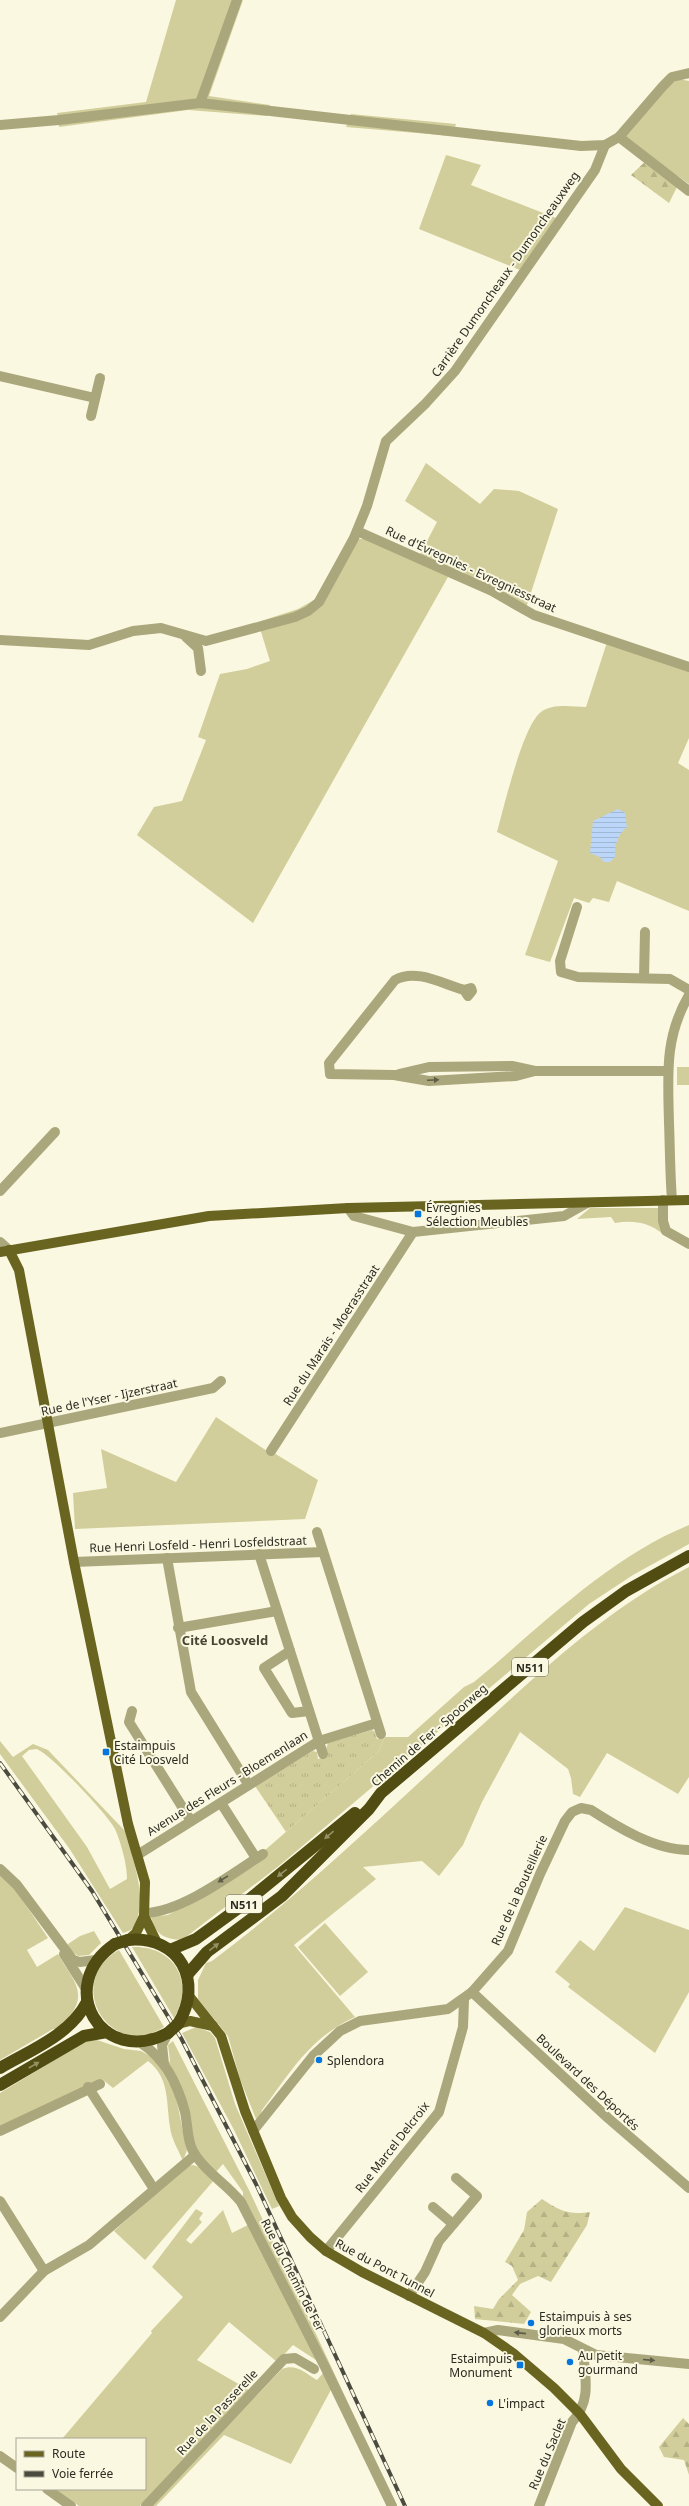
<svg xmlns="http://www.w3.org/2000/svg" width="689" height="2506" font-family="'Noto Sans',sans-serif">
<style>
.grass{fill:#d2ce9b;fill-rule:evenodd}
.forest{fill:url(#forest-firs)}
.park{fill:url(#park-tufts)}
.water{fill:url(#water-rules)}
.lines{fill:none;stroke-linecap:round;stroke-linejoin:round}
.minor{stroke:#aba77d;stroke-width:10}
.major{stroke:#6a6421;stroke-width:10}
.highway{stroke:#514c11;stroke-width:12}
.rail-casing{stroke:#4b4b40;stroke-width:4}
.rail{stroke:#faf8e1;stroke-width:2.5;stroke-dasharray:8;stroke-linecap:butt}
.highway-bridge{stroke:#514c11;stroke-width:12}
.oneway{fill:#5e5d46}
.oneway2{fill:#959164}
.poi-dot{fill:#0576de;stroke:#faf8e1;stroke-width:1.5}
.labels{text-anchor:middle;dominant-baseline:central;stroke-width:4;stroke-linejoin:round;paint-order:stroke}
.shield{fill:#faf8e1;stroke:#69685b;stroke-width:1}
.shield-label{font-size:11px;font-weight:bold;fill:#2b2b22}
.street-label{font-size:12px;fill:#2b2b22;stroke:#faf8e1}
.poi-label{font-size:12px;fill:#2b2b22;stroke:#faf8e1;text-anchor:start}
.neighbourhood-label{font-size:13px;font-weight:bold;fill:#474633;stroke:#faf8e1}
</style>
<defs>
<pattern id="forest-firs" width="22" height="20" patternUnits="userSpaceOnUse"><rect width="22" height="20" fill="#d2ce9b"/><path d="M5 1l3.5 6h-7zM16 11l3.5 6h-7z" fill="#b4b185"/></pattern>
<pattern id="park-tufts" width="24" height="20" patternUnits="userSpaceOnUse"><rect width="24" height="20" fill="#d2ce9b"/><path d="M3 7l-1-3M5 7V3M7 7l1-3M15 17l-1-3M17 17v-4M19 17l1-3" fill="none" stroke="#b4b185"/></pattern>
<pattern id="water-rules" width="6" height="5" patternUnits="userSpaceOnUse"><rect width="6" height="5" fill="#bbd6f8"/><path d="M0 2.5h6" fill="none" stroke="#a1b8d4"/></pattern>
</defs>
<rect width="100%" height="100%" fill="#faf8e1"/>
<g class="grass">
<path d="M176,0H243L209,96L270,105L267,116L188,110L59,127L57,113L146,102Z"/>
<path d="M679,79L689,81V184L624,138L665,87Z"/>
<path d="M351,114L456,124L452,136L346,127Z"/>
<path d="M446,155L481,165L471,185L556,218L520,270L419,229Z"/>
<path d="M426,463L480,504L494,489L519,491L558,509L527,605L522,614L488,594L448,577L253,923L137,835L154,807L182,801L206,740L198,737L220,674L247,669L270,661L258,622L298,609L314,600L338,558L359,539H367L416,562L437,522L405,501Z"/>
<path d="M609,636L689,664V738L678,763L689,770V911L617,881L609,902L593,898L589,903L574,898L550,962L525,955L558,861L497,832C504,807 523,725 541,712C553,703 573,707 586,707Z"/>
<rect x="677" y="1067" width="12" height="18"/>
<path d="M590,1208H658L663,1234C648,1222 633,1220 615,1223L611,1217L577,1219Z"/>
<path d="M216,1417L267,1451L274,1453L318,1480L305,1519L75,1529L73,1493L107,1488L101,1449L176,1482Z"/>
<path d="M689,1525V1544L633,1575L589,1604L280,1865L182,1940C164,1939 156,1935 151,1917L168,1915L267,1857L264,1851L379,1751L385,1737H408L464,1687L474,1682C540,1627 608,1558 689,1525Z"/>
<path d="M689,1567V1777L678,1794L607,1753L580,1797L573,1794L571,1778L568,1769L520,1732L482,1802L463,1845L439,1876L422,1861L363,1867L376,1879L294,1945L355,2017C309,2038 291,2072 262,2110L259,2119H256L240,2079L228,2036L198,1999V1980L206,1963L212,1961C311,1887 399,1799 491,1717C552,1661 614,1605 689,1567Z"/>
<path d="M0,1741L13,1757L33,1744L48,1750L125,1831L134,1853L132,1855C138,1877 147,1910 131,1930L123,1933L69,1848L0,1754ZM36,1749C48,1751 109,1816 115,1829C121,1843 127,1864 127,1879L110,1889L87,1847L22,1756L29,1750Z"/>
<path d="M0,1875L15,1889L48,1938L27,1950L37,1967L58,1954C69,1975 88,1990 72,2013L74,2015L57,2029H53L0,2060Z"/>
<path d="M625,1907L689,1930V1992L655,2053L568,1987L570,1984L555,1972L580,1940L594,1951Z"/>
<path d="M325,1923L368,1972L340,1996L298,1947Z"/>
<path d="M94,1931L101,1943L89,1955L78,1956L69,1949L68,1944L80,1936Z"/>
<path d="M132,1947C174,1945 195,1982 174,2018Z"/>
<path d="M119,1950L164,2027C110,2062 62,1982 119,1950Z"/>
<path d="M196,2027L210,2032L215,2038L235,2104L279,2206L272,2209L233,2128L182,2033Z"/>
<path d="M91,2038L124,2049L141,2051L154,2058L175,2093L187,2150L184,2158L182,2159C178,2149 171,2138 170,2127C166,2102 170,2078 148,2061L113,2088L102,2079L0,2127V2093Z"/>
<path d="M173,2041L249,2190L396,2506L243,2198V2192L223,2164L215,2173L198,2152L168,2063L170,2061L168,2045Z"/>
<path d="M193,2165L199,2167L215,2179L145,2260L114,2231L187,2166Z"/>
<path d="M196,2209L203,2213L199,2219L202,2222L186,2240L191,2244L223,2210L232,2233L250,2224L333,2386L291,2464L224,2435L156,2506H151L282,2369C296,2363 305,2373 317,2380L324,2372L319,2362L293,2345L277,2362L229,2322L197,2360L249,2390L140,2506H79L55,2489H145V2439H62L152,2333L151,2331L183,2297L152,2267Z"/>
</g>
<g class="forest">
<path d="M651,156L681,179L669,203L631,175Z"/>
<path d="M542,2199C560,2211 568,2215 590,2212L587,2225L551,2282L538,2276L520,2284L512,2295L531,2312L524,2324L475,2319L474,2306L493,2309L499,2299L518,2280L512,2266L505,2262L524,2230L527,2212Z"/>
<path d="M683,2418L689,2424V2475L684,2460L664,2457L659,2447Z"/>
</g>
<path class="park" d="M372,1730L375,1732L377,1739L385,1737L379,1751L286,1832L255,1786L313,1751L317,1752L318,1759L328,1756L326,1749L328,1743Z"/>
<path class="water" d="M618,809L625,813L627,827C618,834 614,845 615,857L610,862H604L600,857L590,853L593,821Z"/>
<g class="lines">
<g class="minor">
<path d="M200,103L237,0"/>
<path d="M0,125L59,120L200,103L581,146L605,145L619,137L663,86L672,77L689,73"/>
<path d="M619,137L689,191"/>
<path d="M0,376L95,398"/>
<path d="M91,416L100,378"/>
<path d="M357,531L492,591L534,615L689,667"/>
<path d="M186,637L198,648L201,671"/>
<path d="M0,640L89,645L133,631L161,628L206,641L295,617L308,611L319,602L354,538L367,506L386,441L426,403L455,371L595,170L605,145"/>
<path d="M577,907L560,961L561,972L578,977L670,979L689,990"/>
<path d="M644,978L645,932"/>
<path d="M464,990L468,996L472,991L471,988L464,990C443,984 416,968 395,980L329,1063L330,1074L394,1075L429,1081L516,1076L535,1071"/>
<path d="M399,1074L429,1067L512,1066L535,1071H668"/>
<path d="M0,1191L55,1132"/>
<path d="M663,1200V1221L666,1231L689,1244"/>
<path d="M672,1200C670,1174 670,1149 669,1123C668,1075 664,1038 689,995"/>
<path d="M348,1208L354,1216L413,1232L564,1216L587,1203"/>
<path d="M0,1242L9,1250"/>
<path d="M0,1433L213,1388L221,1381"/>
<path d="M271,1451L413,1232"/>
<path d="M317,1532L381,1734"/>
<path d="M259,1554L323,1754"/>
<path d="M167,1558L191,1692L248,1784"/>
<path d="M74,1562L323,1552"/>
<path d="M178,1628L277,1611"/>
<path d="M290,1651L264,1668L292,1713L309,1711"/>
<path d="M132,1711L129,1722L191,1821"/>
<path d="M221,1803L256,1858"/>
<path d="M139,1854L319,1741L377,1723"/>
<path d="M0,1869L17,1885L73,1960L80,1962L96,1960"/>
<path d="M145,1913C182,1912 232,1874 263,1854"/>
<path d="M64,1954L86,1989"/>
<path d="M472,1992L608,2118L689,2188"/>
<path d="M141,2043C164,2058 178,2085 185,2112C188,2126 187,2144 196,2156C208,2174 228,2185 241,2202L326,2369L392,2506"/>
<path d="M164,2064L162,2045L168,2033"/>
<path d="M88,2087L154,2189"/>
<path d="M0,2131L100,2084"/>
<path d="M253,2131L313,2056L340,2031L360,2021L448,2009L472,1992L508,1951L540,1874L565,1821L572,1812L581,1808L591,1810C619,1828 655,1850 689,1850"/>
<path d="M0,2201L44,2271"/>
<path d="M433,2207L453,2224"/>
<path d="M326,2251L439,2112L463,2027L464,2000"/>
<path d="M409,2296L425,2272L439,2241L477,2196L456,2178"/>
<path d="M0,2317L44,2271L89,2245L195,2155"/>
<path d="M484,2333L498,2330L564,2339L596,2355L689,2364"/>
<path d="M0,2456L17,2468"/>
<path d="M47,2489L71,2506"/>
<path d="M146,2506L284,2359L295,2358L314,2369"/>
<path d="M539,2506L572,2422C592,2401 585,2377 583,2350"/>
</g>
<g class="major">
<path d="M9,1250L19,1270L74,1562L128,1824L145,1882L144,1916L136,1933L128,1940"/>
<path d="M0,1252L209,1216L348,1208L689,1200"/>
<path d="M144,1916L157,1943"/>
<path d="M190,1997L221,2036L245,2111L281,2198L292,2217L310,2237L326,2251L362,2272L484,2333L513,2353L554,2388L580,2414L621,2469L658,2506"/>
<path d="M178,2024L190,2021L213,2026"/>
</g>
<g class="highway">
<path d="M128,1940C180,1935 204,1982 178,2024"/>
<path d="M115,1944C54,1985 101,2068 168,2033"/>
<path d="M170,1950L196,1939L240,1907L355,1813"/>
<path d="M187,1975L207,1952L282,1896L369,1809L381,1793L583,1622L626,1591L689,1556"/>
<path d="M0,2068C31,2050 70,2035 87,2002"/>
<path d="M0,2085L84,2036L107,2032"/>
</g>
<defs>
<path id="rail" d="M0,1763L92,1891L181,2038L256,2184L405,2506"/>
</defs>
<use href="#rail" class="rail-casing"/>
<use href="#rail" class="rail"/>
<g class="highway-bridge">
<path d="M115,1944L128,1940"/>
<path d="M168,2033L178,2024"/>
</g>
</g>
<defs><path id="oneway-solid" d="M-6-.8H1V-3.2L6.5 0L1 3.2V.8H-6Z"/></defs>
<g class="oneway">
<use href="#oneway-solid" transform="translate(433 1080) rotate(-2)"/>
<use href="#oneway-solid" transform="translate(223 1879) rotate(148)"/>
<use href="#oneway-solid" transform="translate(520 2333) rotate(-174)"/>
<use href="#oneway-solid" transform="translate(649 2360) rotate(5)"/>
</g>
<g class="oneway2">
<use href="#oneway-solid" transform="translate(329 1835) rotate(140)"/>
<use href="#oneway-solid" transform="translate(282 1873) rotate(142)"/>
<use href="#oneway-solid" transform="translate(214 1947) rotate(-38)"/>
<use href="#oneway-solid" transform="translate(34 2065) rotate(-30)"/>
</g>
<g class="poi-dot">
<rect x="414" y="1210" width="8" height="8" rx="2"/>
<rect x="102" y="1748" width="8" height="8" rx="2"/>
<circle cx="319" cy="2060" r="4"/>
<circle cx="531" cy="2323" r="4"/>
<circle cx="570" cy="2362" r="4"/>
<rect x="516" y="2361" width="8" height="8" rx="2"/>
<circle cx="490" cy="2403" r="4"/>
</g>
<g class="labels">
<g class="shield">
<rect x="512" y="1658" width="36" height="18" rx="3"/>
<rect x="226" y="1895" width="36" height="18" rx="3"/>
</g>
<g class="shield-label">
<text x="530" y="1667">N511</text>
<text x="244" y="1904">N511</text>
</g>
<g class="street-label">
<text transform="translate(505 274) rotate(-55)">Carrière Dumoncheaux - Dumoncheauxweg</text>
<text transform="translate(471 569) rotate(25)">Rue d'Évregnies - Evregniesstraat</text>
<text transform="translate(331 1335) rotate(-57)">Rue du Marais - Moerasstraat</text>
<text transform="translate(109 1397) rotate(-12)">Rue de l'Yser - Ijzerstraat</text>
<text transform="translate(198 1544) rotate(-2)">Rue Henri Losfeld - Henri Losfeldstraat</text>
<text transform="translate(429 1735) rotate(-41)">Chemin de Fer - Spoorweg</text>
<text transform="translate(227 1783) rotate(-32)">Avenue des Fleurs - Bloemenlaan</text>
<text transform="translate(519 1890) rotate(-66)">Rue de la Bouteillerie</text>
<text transform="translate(588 2082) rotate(43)">Boulevard des Déportés</text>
<text transform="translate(392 2147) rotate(-52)">Rue Marcel Delcroix</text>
<text transform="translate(385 2268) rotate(28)">Rue du Pont Tunnel</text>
<text transform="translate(293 2275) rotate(63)">Rue du Chemin de Fer</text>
<text transform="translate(217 2412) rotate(-47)">Rue de la Passerelle</text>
<text transform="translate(547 2454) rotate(-67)">Rue du Saclet</text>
</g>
<g class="poi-label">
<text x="426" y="1207">Évregnies<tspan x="426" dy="14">Sélection Meubles</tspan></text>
<text x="114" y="1745">Estaimpuis<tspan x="114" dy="14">Cité Loosveld</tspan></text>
<text x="327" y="2060">Splendora</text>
<text x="539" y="2316">Estaimpuis à ses<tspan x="539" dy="14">glorieux morts</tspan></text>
<text x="578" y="2355">Au petit<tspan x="578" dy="14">gourmand</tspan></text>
<text x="512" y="2358" text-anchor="end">Estaimpuis<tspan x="512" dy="14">Monument</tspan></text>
<text x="498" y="2403">L'impact</text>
</g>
<g class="neighbourhood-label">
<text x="225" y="1640">Cité Loosveld</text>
</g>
</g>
<rect x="16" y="2438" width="130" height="52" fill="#faf8e1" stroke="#a7a695"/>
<rect x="24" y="2451" width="20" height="6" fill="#6a6421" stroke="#a7a695"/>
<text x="52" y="2458" font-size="12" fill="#2b2b22">Route</text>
<rect x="24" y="2471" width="20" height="6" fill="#4b4b40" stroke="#a7a695"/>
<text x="52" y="2478" font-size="12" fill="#2b2b22">Voie ferrée</text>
</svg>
